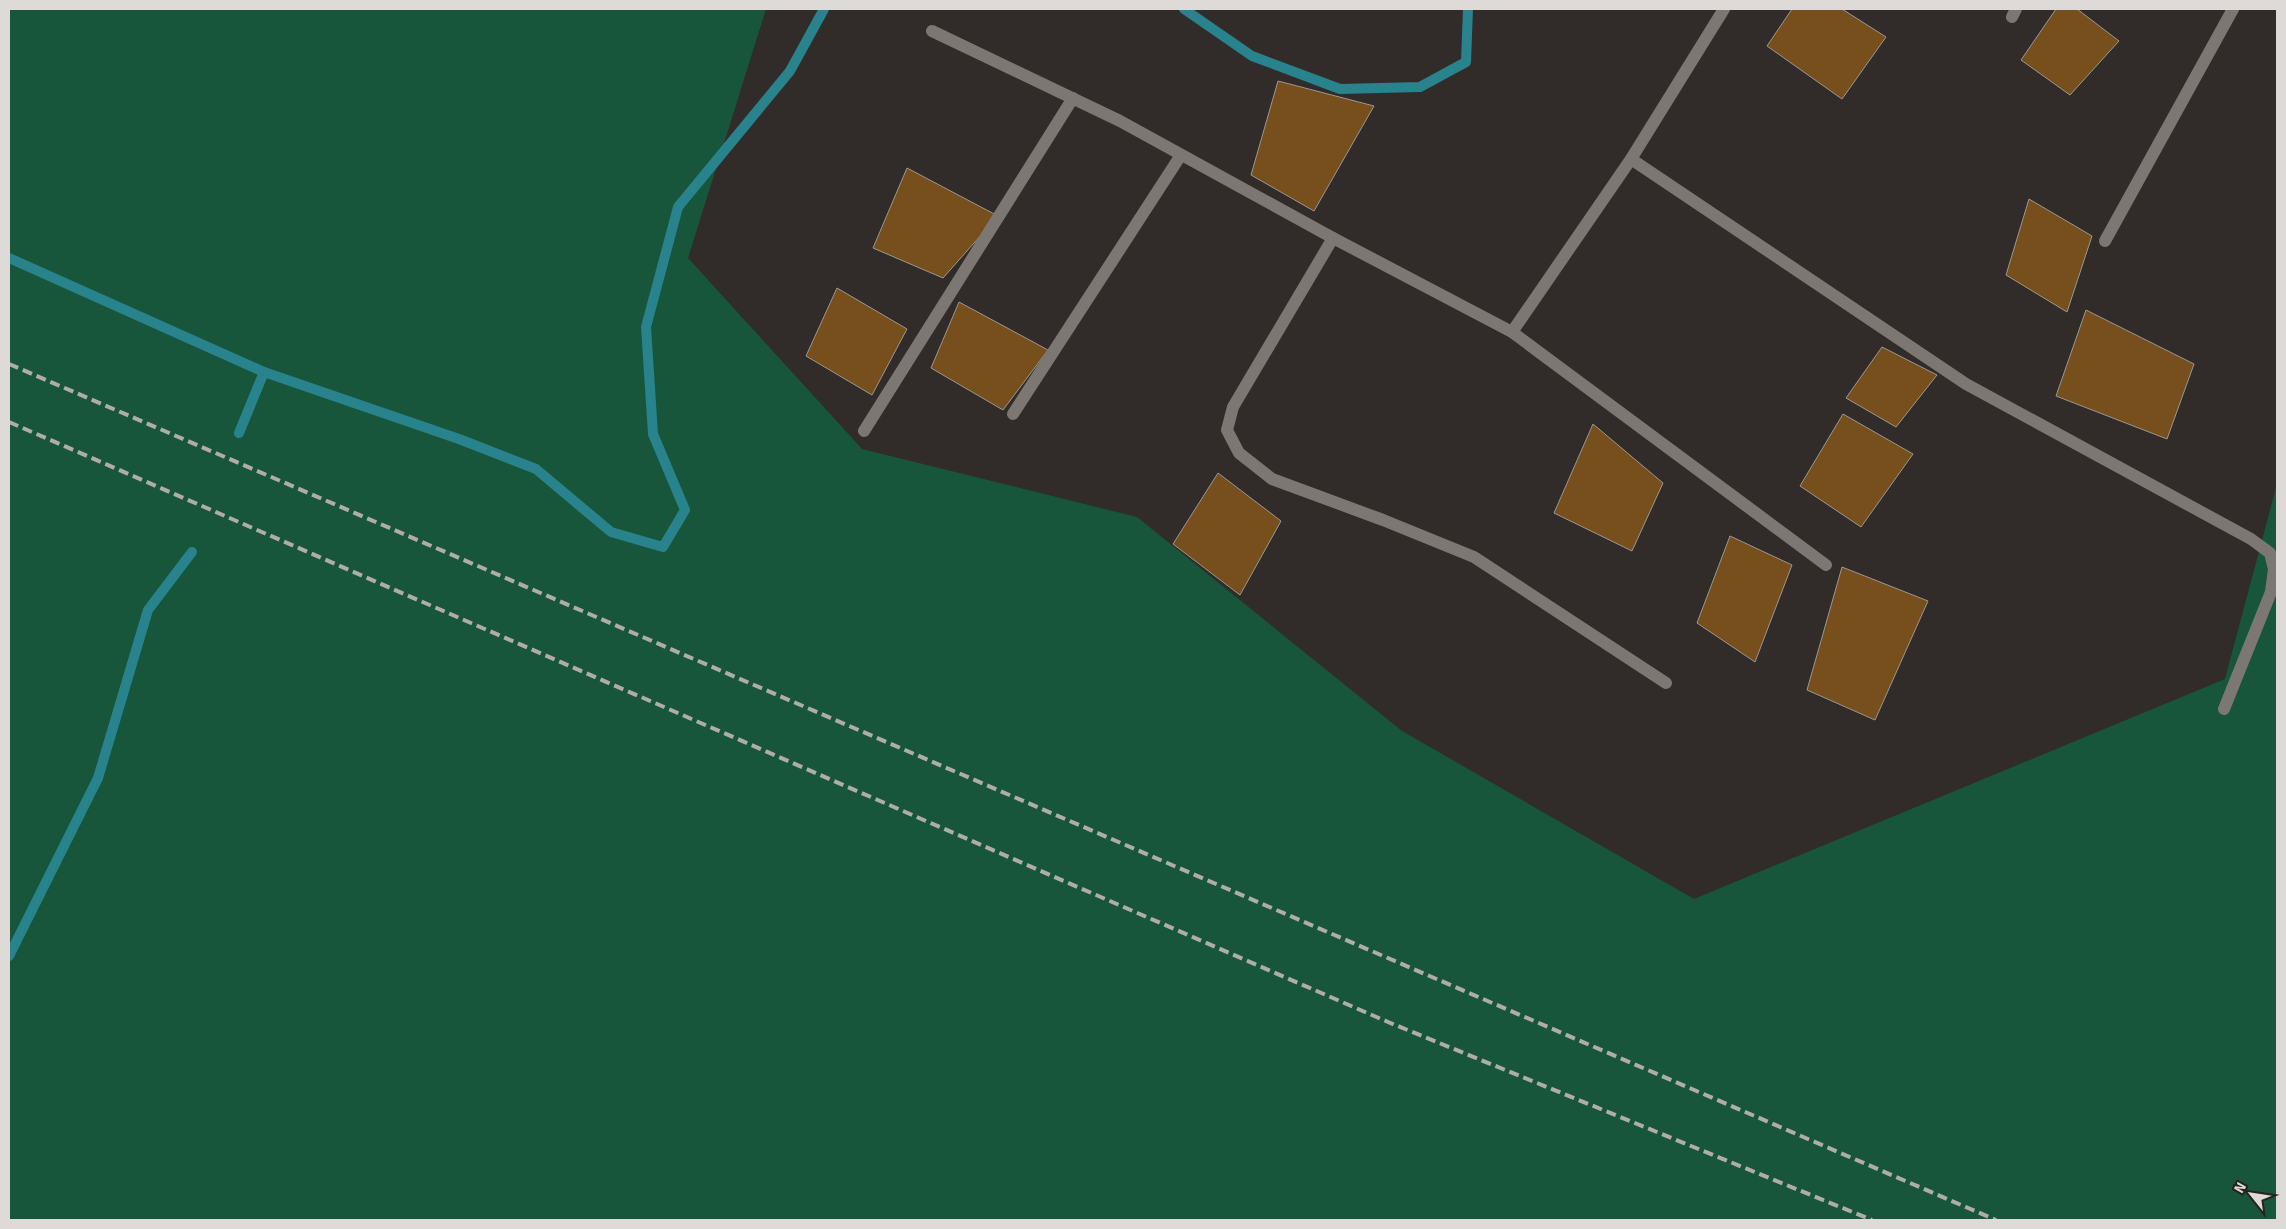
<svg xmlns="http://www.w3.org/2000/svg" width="2286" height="1229" font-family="Signika,sans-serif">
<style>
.green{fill:#18563b}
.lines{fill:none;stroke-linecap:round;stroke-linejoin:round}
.stream{stroke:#28838c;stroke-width:10}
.building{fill:#764f1c;stroke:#9c9893}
.street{stroke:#7d7773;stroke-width:12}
.rail{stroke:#afaca9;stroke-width:4;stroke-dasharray:10 5;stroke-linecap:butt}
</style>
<rect width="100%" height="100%" fill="#312c29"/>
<path class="green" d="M9,9H766L688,258L862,449L1137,517L1402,731L1694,899L2225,679L2277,484V1220H9Z"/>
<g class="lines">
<g class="stream">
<path d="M1184,9L1252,56L1340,89L1420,87L1466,62L1468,9"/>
<path d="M9,258L264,372L459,439L536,469L611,532L663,547L685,510L653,434L646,327L678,207L790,71L824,9"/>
<path d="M239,433L264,372"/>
<path d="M9,956L98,778L148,610L192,552"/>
</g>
</g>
<g class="building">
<path d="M1792,9H1842L1886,37L1842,99L1767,46Z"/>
<path d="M2056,9H2077L2119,41L2070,95L2021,60Z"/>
<path d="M1278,81L1374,106L1314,211L1251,175Z"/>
<path d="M907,168L998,216L943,278L873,248Z"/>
<path d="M2029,199L2092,236L2067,312L2006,275Z"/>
<path d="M837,288L907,329L872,395L806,356Z"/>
<path d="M959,302L1048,350L1003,410L931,368Z"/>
<path d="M2086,310L2194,364L2167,439L2056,396Z"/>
<path d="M1882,347L1937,375L1896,427L1846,398Z"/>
<path d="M1843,414L1913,454L1861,527L1800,486Z"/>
<path d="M1593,424L1663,483L1632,551L1554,513Z"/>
<path d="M1218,473L1281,521L1240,595L1173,544Z"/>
<path d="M1730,536L1792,565L1755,662L1697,623Z"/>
<path d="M1842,567L1928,601L1875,720L1807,690Z"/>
</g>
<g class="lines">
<g class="street">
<path d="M2012,17L2016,9"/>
<path d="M932,31L1120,121L1333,238L1512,332L1631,159L1724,9"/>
<path d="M1631,159L1966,384L2251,539L2270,553L2274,569L2271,592L2224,709"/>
<path d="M1333,238L1233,407L1227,430L1239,453L1272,479L1383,520L1474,557L1666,683"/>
<path d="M2105,241L2233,9"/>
<path d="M1512,332L1826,565"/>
<path d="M1013,414L1181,155"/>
<path d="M864,431L1073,98"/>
</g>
<g class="rail">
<path d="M9,364L1996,1220"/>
<path d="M9,422L1388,1022L1872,1220"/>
</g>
</g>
<rect width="2286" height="1229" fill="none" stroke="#dddad8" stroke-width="20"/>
<g transform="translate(2251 1194) rotate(300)" stroke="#27231f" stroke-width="4" paint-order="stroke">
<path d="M0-4L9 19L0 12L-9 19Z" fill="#dddad8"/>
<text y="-8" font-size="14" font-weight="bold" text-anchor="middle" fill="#dddad8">N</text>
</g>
</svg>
